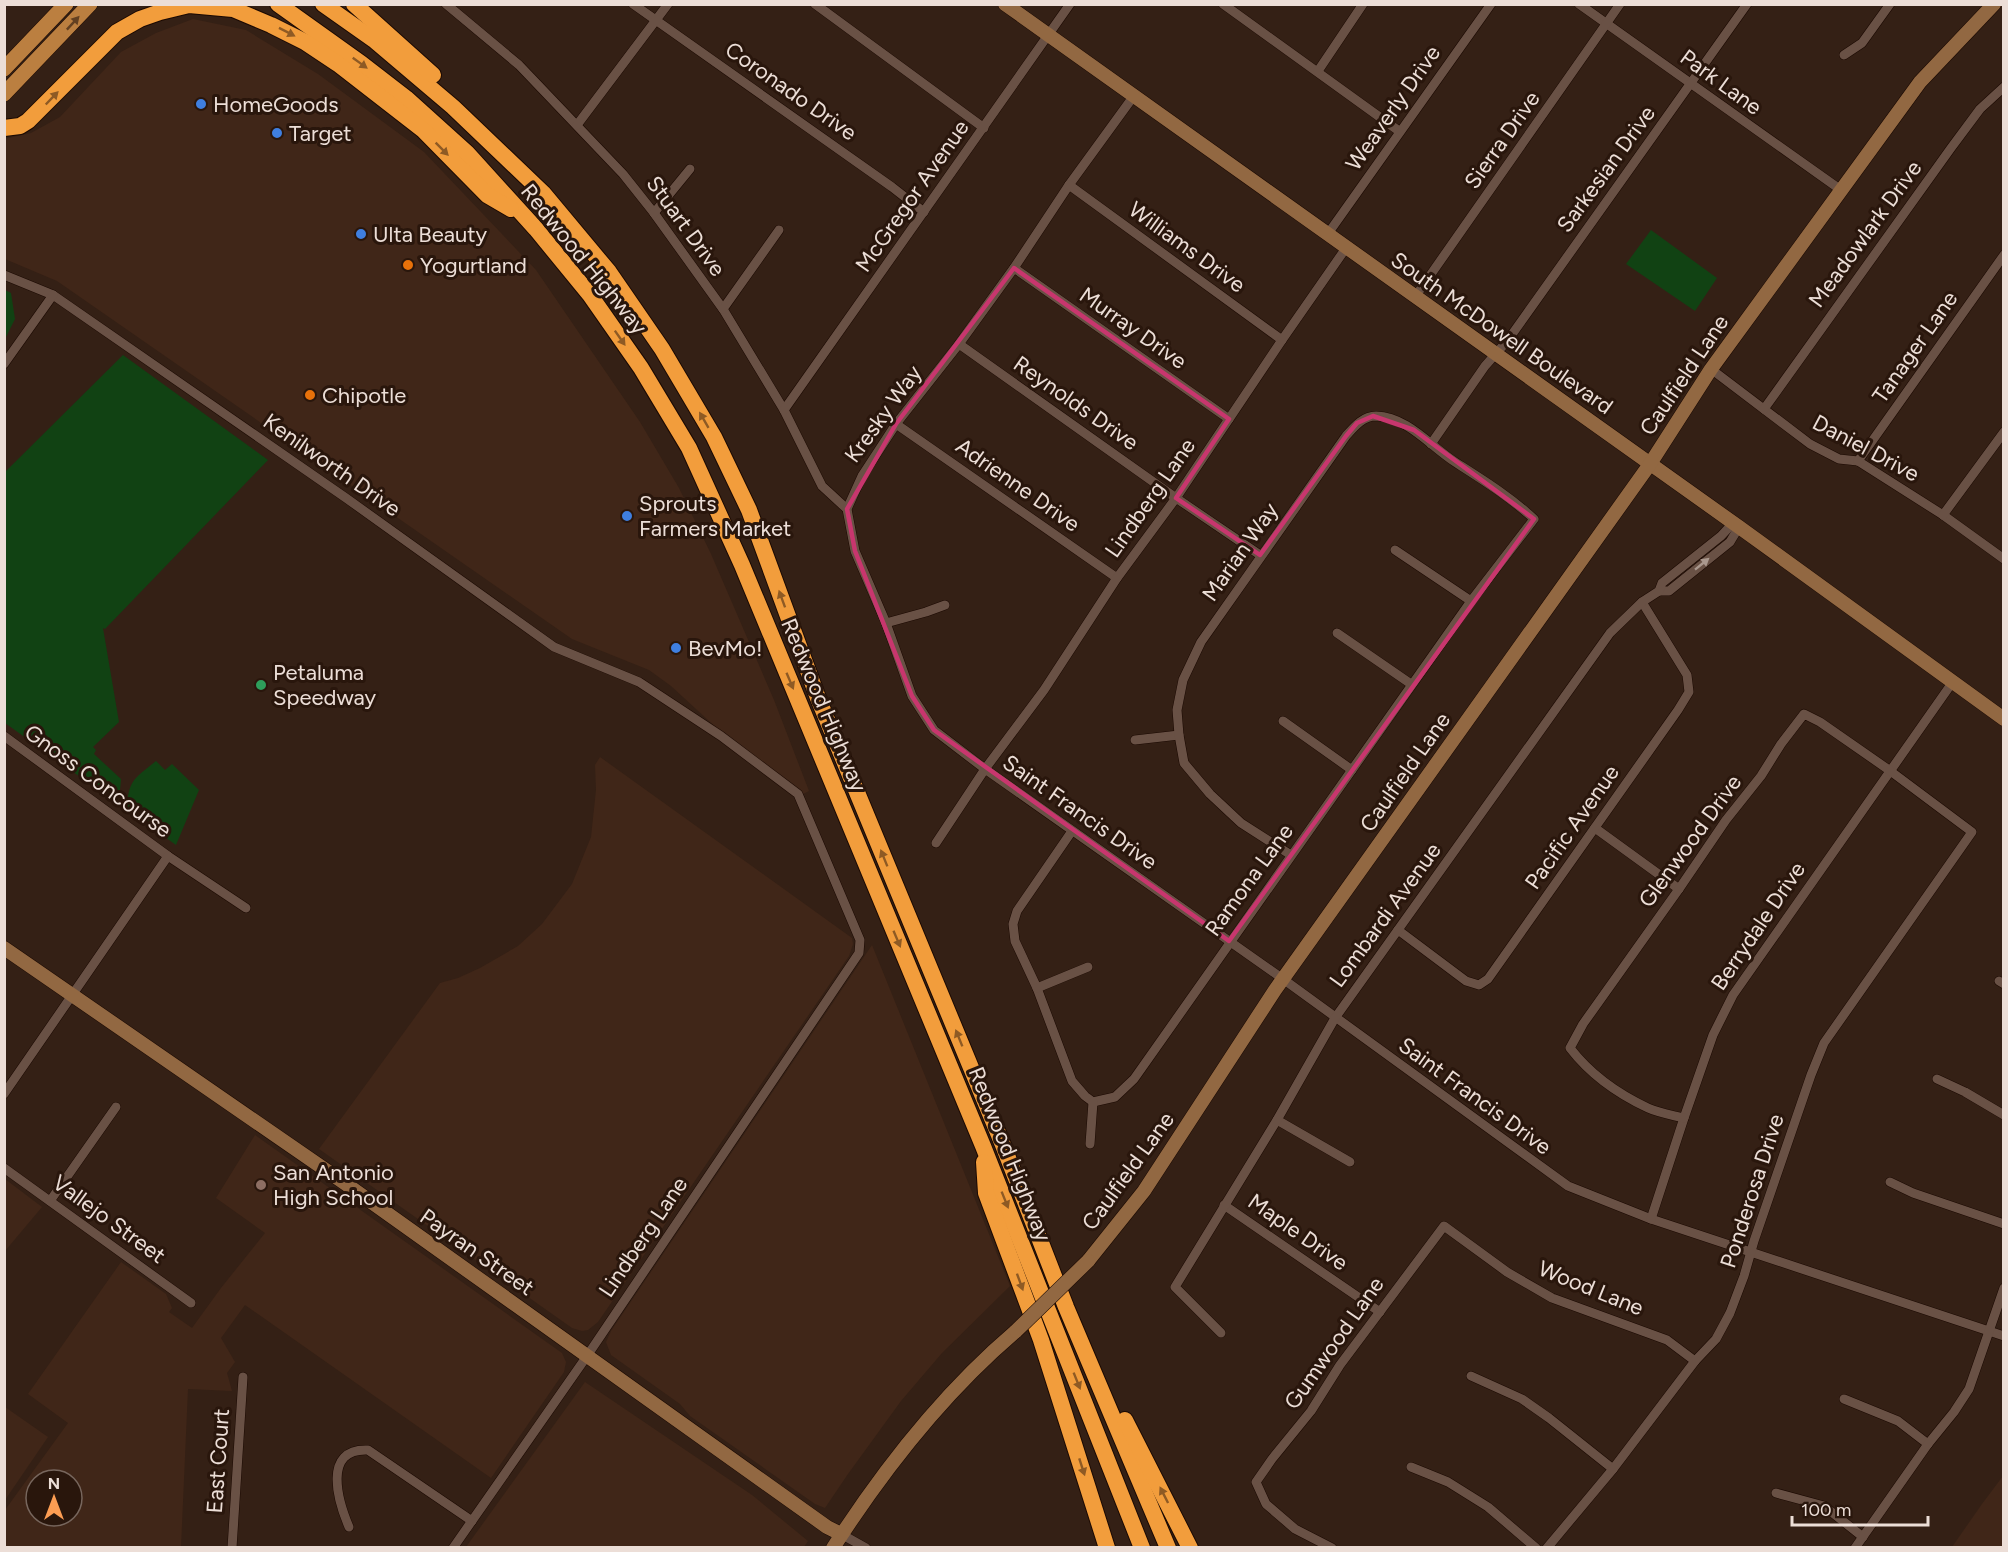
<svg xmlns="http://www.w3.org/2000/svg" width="2008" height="1552" font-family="Figtree,sans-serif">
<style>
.built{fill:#402618;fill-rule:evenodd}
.green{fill:#114213}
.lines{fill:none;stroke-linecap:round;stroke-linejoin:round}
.minor-casing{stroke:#1b0902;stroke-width:10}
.secondary-casing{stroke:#1b0902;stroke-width:15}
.primary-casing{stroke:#1b0902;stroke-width:16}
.motorway-casing{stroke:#1b0902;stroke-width:18}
.minor{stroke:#695145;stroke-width:9}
.secondary{stroke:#926842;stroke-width:14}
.primary{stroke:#bb7f40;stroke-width:15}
.motorway{stroke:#f29d3c;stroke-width:16}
.secondary-bridge-casing{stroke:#1b0902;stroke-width:15;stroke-linecap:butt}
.secondary-bridge{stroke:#926842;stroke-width:14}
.oneway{fill:#634021}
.oneway2{fill:#8e5a24}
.oneway3{fill:#aa988e}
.marked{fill:none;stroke:#c8366e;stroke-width:4.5;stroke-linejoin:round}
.shop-dot{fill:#3f7fe0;stroke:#29160c;stroke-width:2}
.food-dot{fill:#e8710a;stroke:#29160c;stroke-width:2}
.leisure-dot{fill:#2e9e5b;stroke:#29160c;stroke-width:2}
.education-dot{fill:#8d6e63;stroke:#29160c;stroke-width:2}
.labels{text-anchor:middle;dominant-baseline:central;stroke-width:6;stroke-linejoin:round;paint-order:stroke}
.street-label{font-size:22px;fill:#ecded7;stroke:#29160c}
.poi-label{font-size:22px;fill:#ecded7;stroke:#29160c;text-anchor:start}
</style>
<rect width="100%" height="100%" fill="#342015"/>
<g class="built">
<path d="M193,19L246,30L318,74L424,152L536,270L640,422L679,488L711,554L774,700L809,791L803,794L733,743L671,686L649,670L572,639L57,281L5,259L4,139L31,133L60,117L121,52L156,33Z"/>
<path d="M600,757L852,938L853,944L849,956L598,1322L588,1330L582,1331L572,1328L319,1149L440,983L458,978L480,968L518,946L542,924L572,884L591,837L596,790L595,765Z"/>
<path d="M872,945L1010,1286L942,1353L901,1401L848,1474L825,1508L815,1504L690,1416L680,1404L611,1355L606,1342L611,1331Z"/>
<path d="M255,1135L562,1353L566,1362L564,1372L491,1478L245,1305L221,1338L235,1362L227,1373L232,1391L188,1389L181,1547H5V1510L68,1423L28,1394L121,1262L166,1294L172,1308L169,1312L192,1328L221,1288L265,1233L216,1198ZM36,1480H72V1516H36Z"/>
<path d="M5,1179L42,1207L5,1251Z"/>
<path d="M585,1382L752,1495L808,1541L804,1547H466Z"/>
<path d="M5,1407L48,1437L5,1500Z"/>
<path d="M2003,1476V1547H1952L1982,1504Z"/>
</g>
<g class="green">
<path d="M1651,230L1717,278L1695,311L1626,264Z"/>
<path d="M5,290L11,293L15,319L5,339Z"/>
<path d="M123,355L268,460L105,629L103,628L119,722L93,747L96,750L94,754L121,779L120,790L111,799L5,723L4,473Z"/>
<path d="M156,761L165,770L172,764L199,790L176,845L127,810C128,780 134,779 156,761Z"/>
</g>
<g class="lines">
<defs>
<g id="minor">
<path d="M446,4L519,65L623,174L654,213L723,309L784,410L822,486L847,509"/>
<path d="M633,4L892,187L924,212"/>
<path d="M815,4L984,128"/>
<path d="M1223,4L1399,131"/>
<path d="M1579,4L1841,190"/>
<path d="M1844,55L1862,43L1890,4"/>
<path d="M1318,71L1363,4"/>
<path d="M1133,97L1069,185L1014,268L959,344L896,424L862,476L847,509L855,551L886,623L912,696L934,730L985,769L1283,979L1568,1186L1651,1219L2004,1336"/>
<path d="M577,125L668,4"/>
<path d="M1069,185L1282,340"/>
<path d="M654,213L690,169"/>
<path d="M1327,235L1491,4"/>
<path d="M1014,268L1229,419"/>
<path d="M4,275L53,295L346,498L554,647L639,682L721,736L798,794L860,940L859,953L587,1356L453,1548"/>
<path d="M1415,297L1620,4"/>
<path d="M723,309L779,230"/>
<path d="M959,344L1176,498L1260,555"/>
<path d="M4,364L53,295"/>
<path d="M1711,369L1810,444L1839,459L1858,461L1943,515L2004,559"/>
<path d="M1764,409L1951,148L1980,109L2004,87"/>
<path d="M784,410L1070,4"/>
<path d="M896,424L1117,578"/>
<path d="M1431,444L1485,366L1508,340L1747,4"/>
<path d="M1858,461L2004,255"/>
<path d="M1943,515L2004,432"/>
<path d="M1395,550L1471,601"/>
<path d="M1659,591H1669L1730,542L1739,527"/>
<path d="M886,623L926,612L945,605"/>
<path d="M1337,633L1411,684"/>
<path d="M1283,721L1352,770"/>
<path d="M4,736L168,856L246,908"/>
<path d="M1135,740L1179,735"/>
<path d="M1595,828L1679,889"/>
<path d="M1072,831L1017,911L1013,924L1015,941L1037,988L1072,1081L1085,1096L1093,1102L1115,1097L1134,1079L1471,601L1534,519C1509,496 1483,480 1455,462C1430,446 1408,417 1376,416C1363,416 1354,427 1346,436L1201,642L1183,680L1177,710L1179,735L1184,763L1210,794L1241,823L1291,855"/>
<path d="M936,843L985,769L1044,690L1117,578L1176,498L1282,340L1346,248"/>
<path d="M1398,930L1466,981L1479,985L1488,979L1678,710L1689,692L1687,675L1642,602"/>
<path d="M1999,981L2004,984"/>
<path d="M1037,988L1088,967"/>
<path d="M1937,1079L1965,1092L2004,1115"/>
<path d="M4,1094L168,856"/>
<path d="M1277,1120L1350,1162"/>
<path d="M1090,1144L1093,1102"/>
<path d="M4,1168L191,1303"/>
<path d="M1890,1182L1913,1193L2004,1224"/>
<path d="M50,1201L116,1107"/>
<path d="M1224,1205L1380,1312"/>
<path d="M1651,1219L1684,1118L1713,1035L1733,995L1952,683"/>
<path d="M1221,1333L1175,1287L1277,1120L1335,1018L1610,633L1642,602L1659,591L1662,583L1721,536L1733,523"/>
<path d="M1471,1376L1522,1399L1549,1418L1613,1469"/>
<path d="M1844,1399L1898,1421L1928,1444"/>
<path d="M1411,1467L1448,1482L1488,1507L1536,1548"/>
<path d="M1776,1493L1824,1506L1863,1537"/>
<path d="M349,1527C338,1501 322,1448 368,1450L472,1521"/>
<path d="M841,1534L866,1548"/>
<path d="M232,1548L243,1377"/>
<path d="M1332,1548L1295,1529L1266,1504L1256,1482L1272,1459L1311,1411L1340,1365L1444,1226L1507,1272L1552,1298L1667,1340L1695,1361"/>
<path d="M1547,1548L1613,1469L1695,1361L1716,1339L1730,1313L1744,1276L1754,1241L1811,1075L1824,1043L1972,832L1889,770L1820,722L1804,714L1781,744L1761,776L1726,820L1679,889L1583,1024L1570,1048C1590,1074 1618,1094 1648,1108C1659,1113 1672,1115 1684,1118"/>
<path d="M1855,1548L1928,1444L1954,1412L1969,1389L2004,1288"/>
</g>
<g id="secondary">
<path d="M1005,4L1739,527L2004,719"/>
<path d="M4,948L346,1184L827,1527L841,1534"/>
<path d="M1088,1261L1144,1191L1275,990L1650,464L1711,369L1920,82L1994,4"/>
<path d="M833,1548C885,1467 943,1393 1016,1331"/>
</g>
<g id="primary">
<path d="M4,69L66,4"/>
<path d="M4,94L90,4"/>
</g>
<g id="motorway">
<path d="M278,4L362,64L406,98L467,153L536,229L590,295L641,368L689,448L742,565L983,1146L1142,1548"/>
<path d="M323,4L374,40L453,107L543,193L609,272L662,349L714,437L749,510L818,698L1003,1145L1066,1307L1168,1548"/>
<path d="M354,4L433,75"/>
<path d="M4,128L20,126L28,121L117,32L140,19L160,12L189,5L233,9L271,25L305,42L338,64L423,130L487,195L511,209"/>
<path d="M984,1162L986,1193L1041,1340L1107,1548"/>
<path d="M1125,1420L1190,1548"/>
</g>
</defs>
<use href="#minor" class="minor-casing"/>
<use href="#secondary" class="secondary-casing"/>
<use href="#primary" class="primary-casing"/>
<use href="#motorway" class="motorway-casing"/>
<use href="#minor" class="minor"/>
<use href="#secondary" class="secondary"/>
<use href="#primary" class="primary"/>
<use href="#motorway" class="motorway"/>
<defs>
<path id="secondary-bridge" d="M1016,1331L1088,1261"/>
</defs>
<use href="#secondary-bridge" class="secondary-bridge-casing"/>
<use href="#secondary-bridge" class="secondary-bridge"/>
</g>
<defs><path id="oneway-solid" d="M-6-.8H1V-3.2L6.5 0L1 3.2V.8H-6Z" transform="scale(1.5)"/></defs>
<use class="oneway" href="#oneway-solid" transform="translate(73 23) rotate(-47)"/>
<g class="oneway2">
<use href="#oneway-solid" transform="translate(287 32) rotate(27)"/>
<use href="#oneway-solid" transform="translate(360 63) rotate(36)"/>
<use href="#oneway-solid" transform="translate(52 98) rotate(-46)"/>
<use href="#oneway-solid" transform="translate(442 149) rotate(45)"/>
<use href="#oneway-solid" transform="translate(620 338) rotate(55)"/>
<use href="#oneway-solid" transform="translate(704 420) rotate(-120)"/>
<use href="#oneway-solid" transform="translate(782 599) rotate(-110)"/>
<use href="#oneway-solid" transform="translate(790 681) rotate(67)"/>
<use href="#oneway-solid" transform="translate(884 858) rotate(-112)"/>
<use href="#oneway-solid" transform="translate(897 939) rotate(67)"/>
<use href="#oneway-solid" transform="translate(959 1038) rotate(-112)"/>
<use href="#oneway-solid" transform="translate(1005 1200) rotate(68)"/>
<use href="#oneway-solid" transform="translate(1020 1282) rotate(70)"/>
<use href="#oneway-solid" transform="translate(1077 1381) rotate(68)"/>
<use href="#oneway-solid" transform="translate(1082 1467) rotate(72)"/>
<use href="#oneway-solid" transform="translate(1164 1495) rotate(-117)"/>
</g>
<use class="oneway3" href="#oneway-solid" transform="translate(1702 564) rotate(-39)"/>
<path class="marked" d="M1014,268L1229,419L1176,498L1260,555L1346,436L1357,423L1373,416L1414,430L1534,519L1229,941L934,730L912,696L855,551L847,509L896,424Z"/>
<g class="shop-dot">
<circle cx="201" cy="104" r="6"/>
<circle cx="277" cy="133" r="6"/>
<circle cx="361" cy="234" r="6"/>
<circle cx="627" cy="516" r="6"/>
<circle cx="676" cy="648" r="6"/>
</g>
<g class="food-dot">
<circle cx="408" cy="265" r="6"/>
<circle cx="310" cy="395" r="6"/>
</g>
<circle class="leisure-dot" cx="261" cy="685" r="6"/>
<circle class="education-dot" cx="261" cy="1185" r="6"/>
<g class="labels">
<g class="street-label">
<text transform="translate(1721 82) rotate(36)">Park Lane</text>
<text transform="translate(791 91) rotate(35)">Coronado Drive</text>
<text transform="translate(1393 108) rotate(-55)">Weaverly Drive</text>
<text transform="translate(1502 140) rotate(-55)">Sierra Drive</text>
<text transform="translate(1606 169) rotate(-54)">Sarkesian Drive</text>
<text transform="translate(912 196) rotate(-55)">McGregor Avenue</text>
<text transform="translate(686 226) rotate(54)">Stuart Drive</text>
<text transform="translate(1865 234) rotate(-54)">Meadowlark Drive</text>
<text transform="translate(1187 247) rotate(36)">Williams Drive</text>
<text transform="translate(584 259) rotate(51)">Redwood Highway</text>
<text transform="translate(1133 328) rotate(35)">Murray Drive</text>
<text transform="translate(1502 333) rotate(35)">South McDowell Boulevard</text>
<text transform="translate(1915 347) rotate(-55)">Tanager Lane</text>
<text transform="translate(1684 375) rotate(-56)">Caulfield Lane</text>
<text transform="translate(1076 403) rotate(35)">Reynolds Drive</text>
<text transform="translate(883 414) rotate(-54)">Kresky Way</text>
<text transform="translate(1866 448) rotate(28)">Daniel Drive</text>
<text transform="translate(332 465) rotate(35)">Kenilworth Drive</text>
<text transform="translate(1018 485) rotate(35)">Adrienne Drive</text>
<text transform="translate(1150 498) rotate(-55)">Lindberg Lane</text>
<text transform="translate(1240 552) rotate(-55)">Marian Way</text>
<text transform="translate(824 705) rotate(67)">Redwood Highway</text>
<text transform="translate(1405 772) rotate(-55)">Caulfield Lane</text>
<text transform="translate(98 781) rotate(36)">Gnoss Concourse</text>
<text transform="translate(1080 812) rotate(35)">Saint Francis Drive</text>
<text transform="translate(1572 827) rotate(-55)">Pacific Avenue</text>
<text transform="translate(1690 841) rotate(-54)">Glenwood Drive</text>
<text transform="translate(1249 880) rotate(-54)">Ramona Lane</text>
<text transform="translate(1385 915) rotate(-54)">Lombardi Avenue</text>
<text transform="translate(1758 926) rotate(-56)">Berrydale Drive</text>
<text transform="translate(1475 1096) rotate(36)">Saint Francis Drive</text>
<text transform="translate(1010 1154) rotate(68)">Redwood Highway</text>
<text transform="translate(1128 1171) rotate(-54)">Caulfield Lane</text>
<text transform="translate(1752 1191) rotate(-72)">Ponderosa Drive</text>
<text transform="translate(109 1219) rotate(36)">Vallejo Street</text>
<text transform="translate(1298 1232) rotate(35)">Maple Drive</text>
<text transform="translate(643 1237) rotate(-56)">Lindberg Lane</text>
<text transform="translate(477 1252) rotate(35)">Payran Street</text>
<text transform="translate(1591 1288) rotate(22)">Wood Lane</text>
<text transform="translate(1334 1343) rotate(-55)">Gumwood Lane</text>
<text transform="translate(218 1461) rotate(-86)">East Court</text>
</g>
<g class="poi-label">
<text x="213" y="104">HomeGoods</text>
<text x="289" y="133">Target</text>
<text x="373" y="234">Ulta Beauty</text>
<text x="420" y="265">Yogurtland</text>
<text x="322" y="395">Chipotle</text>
<text x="639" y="503">Sprouts<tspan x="639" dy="25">Farmers Market</tspan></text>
<text x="688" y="648">BevMo!</text>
<text x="273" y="672">Petaluma<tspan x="273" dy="25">Speedway</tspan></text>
<text x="273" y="1172">San Antonio<tspan x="273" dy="25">High School</tspan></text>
</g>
</g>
<rect width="2008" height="1552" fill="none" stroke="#ecded7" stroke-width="12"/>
<g transform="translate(54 1498)"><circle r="28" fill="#29160c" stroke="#77665d" stroke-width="1.5"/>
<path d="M0-4.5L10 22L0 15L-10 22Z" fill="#fc9d53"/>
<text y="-9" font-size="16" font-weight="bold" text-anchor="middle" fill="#ecded7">N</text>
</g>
<path d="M1792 1516v9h136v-9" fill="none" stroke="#ecded7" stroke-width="3"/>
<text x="1801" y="1516" font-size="18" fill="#ecded7" stroke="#29160c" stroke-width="4.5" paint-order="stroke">100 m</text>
</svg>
